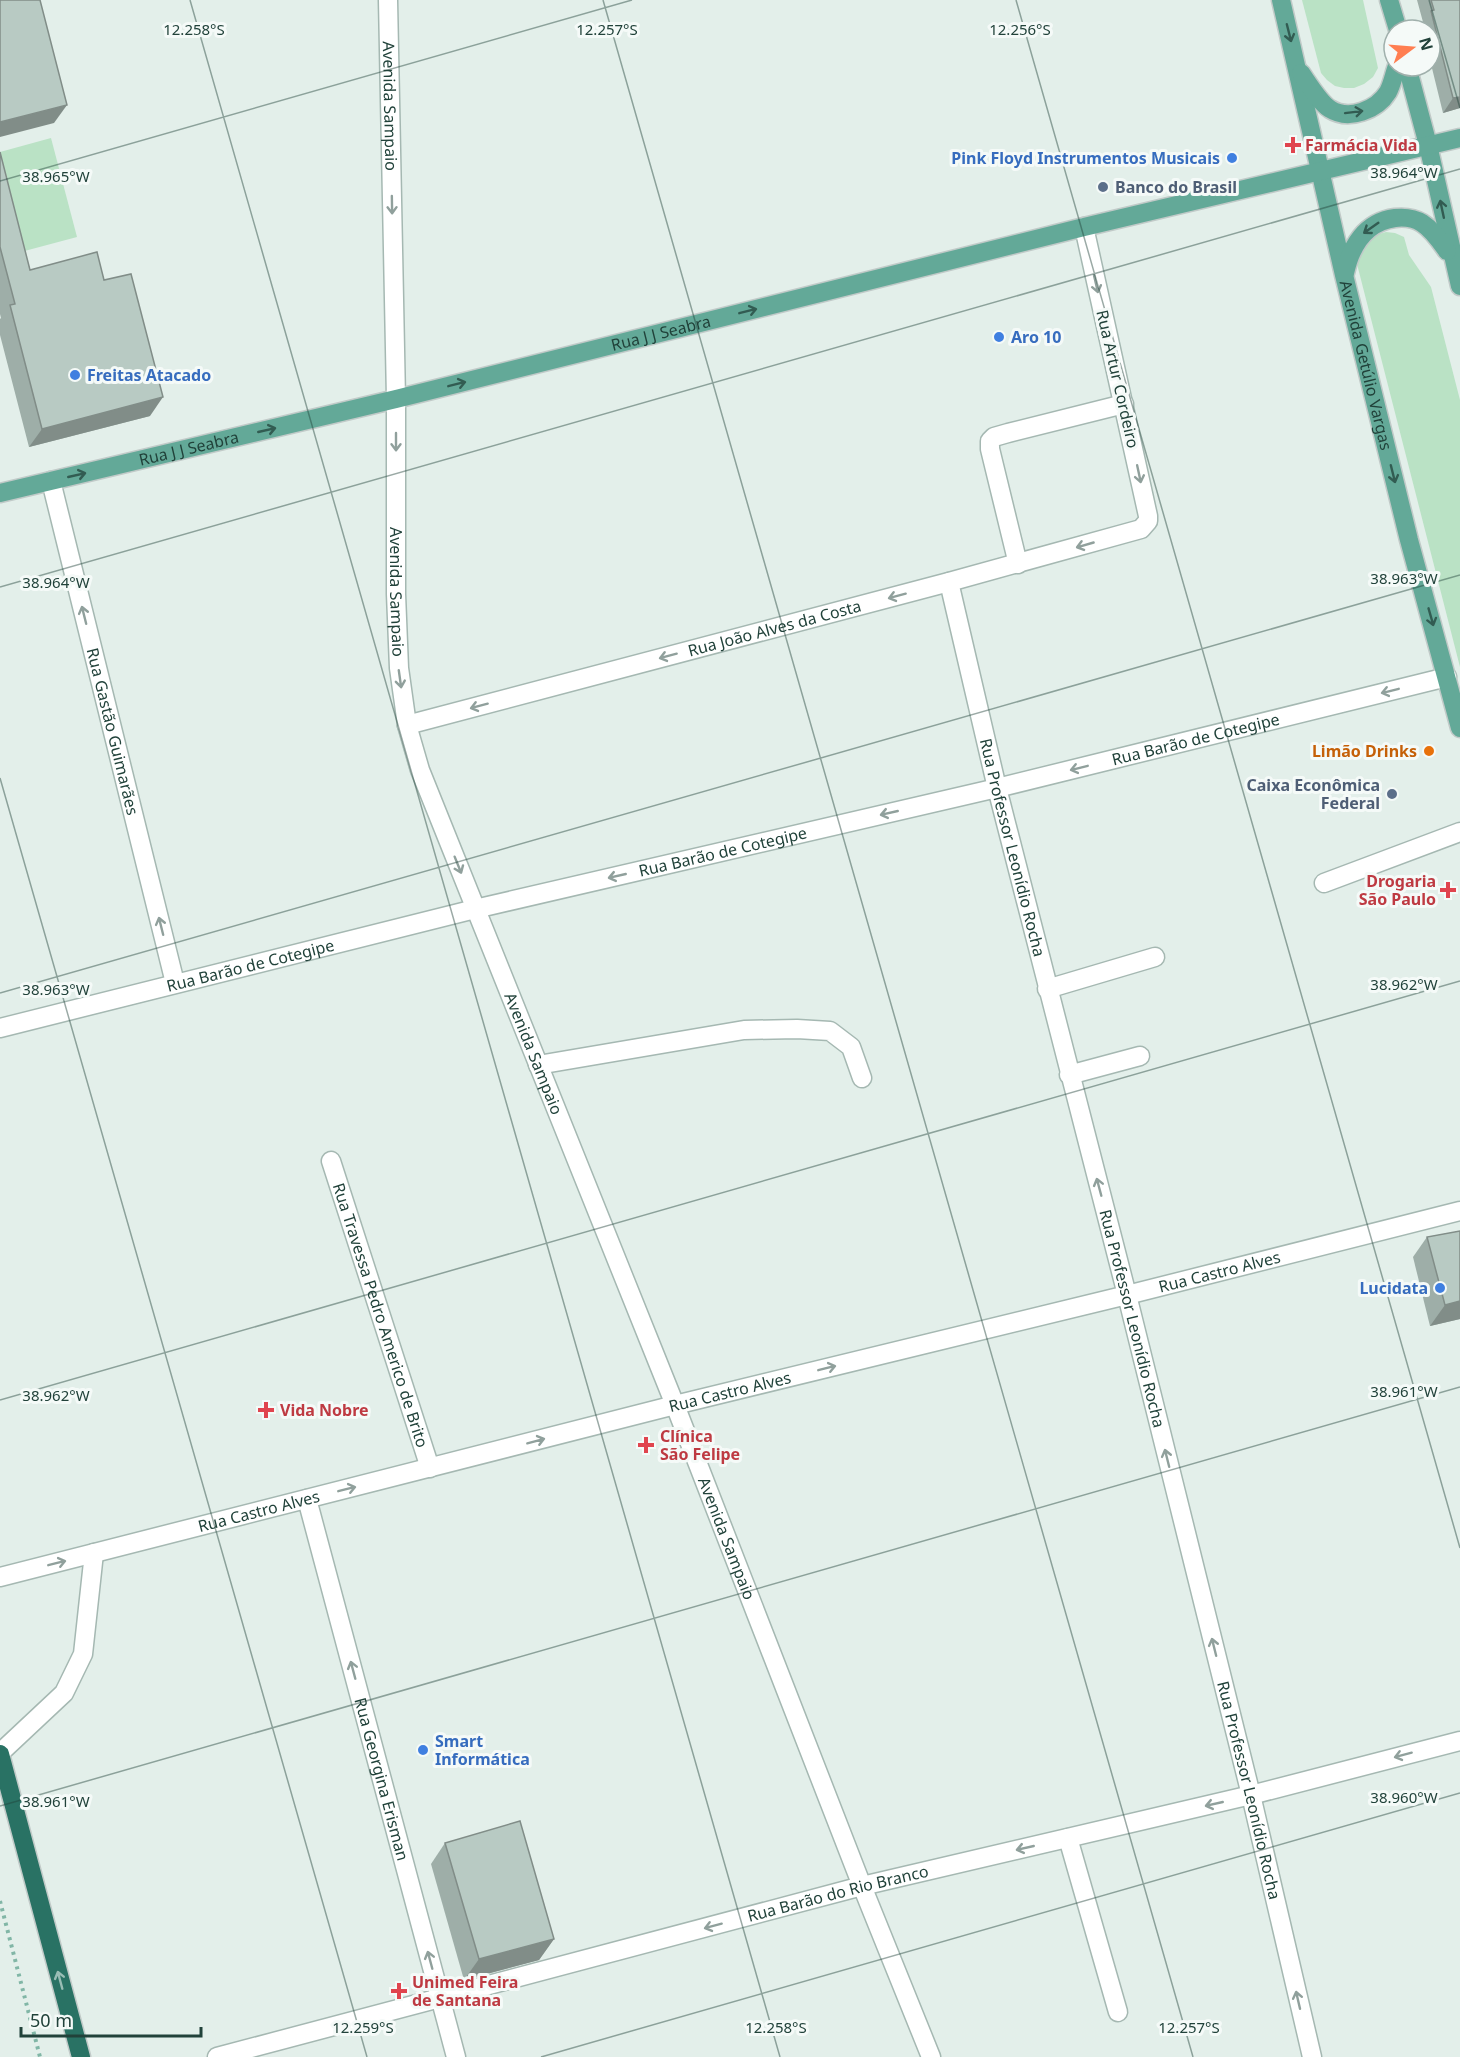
<svg xmlns="http://www.w3.org/2000/svg" width="1460" height="2057" font-family="'Noto Sans',sans-serif">
<style>
.green{fill:#bae2c5}
.lines{fill:none;stroke-linecap:round;stroke-linejoin:round}
.minor-casing{stroke:#a5b8b2;stroke-width:21}
.major-casing{stroke:#c1cac8;stroke-width:21}
.highway-casing{stroke:#c1cac8;stroke-width:21}
.path{stroke:#81b6a6;stroke-width:4;stroke-dasharray:3 4.5;stroke-linecap:butt}
.minor{stroke:#fff;stroke-width:18}
.major{stroke:#63a998;stroke-width:18}
.highway{stroke:#297264;stroke-width:18}
.wall{fill:#9eaea8}
.shaded-wall{fill:#818d88}
.building{fill:#b8cac3;stroke:#818d88;stroke-width:1.5}
.oneway{stroke:#325c52}
.oneway2{stroke:#90a09c}
.oneway3{stroke:#99bdb5}
.ticks{fill:none;stroke:#21423a;stroke-width:1.5;stroke-opacity:0.45}
.health-dot{fill:#e0444e;stroke:#f5faf8;stroke-width:2}
.shop-dot{fill:#3f7fe0;stroke:#f5faf8;stroke-width:2}
.service-dot{fill:#5c6f8a;stroke:#f5faf8;stroke-width:2}
.food-dot{fill:#e8710a;stroke:#f5faf8;stroke-width:2}
.labels{text-anchor:middle;dominant-baseline:central;stroke-width:6;stroke-linejoin:round;paint-order:stroke}
.street-label{font-size:16px;fill:#21423a;stroke:#f5faf8}
.health-label{font-size:16px;font-weight:bold;fill:#be3a42;stroke:#f5faf8;text-anchor:start}
.shop-label{font-size:16px;font-weight:bold;fill:#366cbe;stroke:#f5faf8;text-anchor:start}
.service-label{font-size:16px;font-weight:bold;fill:#4e5e75;stroke:#f5faf8;text-anchor:start}
.food-label{font-size:16px;font-weight:bold;fill:#c56008;stroke:#f5faf8;text-anchor:end}
.ticks-label{font-size:15px;text-anchor:middle;fill:#21423a;stroke:#f5faf8;stroke-width:6;stroke-linejoin:round;paint-order:stroke}
</style>
<rect width="100%" height="100%" fill="#e3efea"/>
<g class="green">
<path d="M1302,0H1363L1378,68L1373,77L1364,84L1354,88H1344L1335,86L1327,80L1321,73Z"/>
<path d="M51,138L77,237L17,253L0,152Z"/>
<path d="M1386,232L1395,233L1404,237L1409,255L1431,287L1460,400V667L1358,268C1356,249 1368,236 1386,232Z"/>
</g>
<g class="lines">
<defs>
<g id="minor">
<path id="s1" d="M388,0L396,399V594L399,668L407,725L420,770L675,1405L862,1886L931,2057"/>
<path id="s2" d="M51,481L175,983"/>
<path d="M1018,564L990,449V441L994,437L1008,433L1124,404"/>
<path id="s3" d="M949,582L997,788L1127,1295L1251,1795L1312,2057"/>
<path id="s4" d="M407,725L949,582L1141,529L1148,521V516L1084,227"/>
<path d="M1324,883L1460,832"/>
<path d="M1047,989L1155,957"/>
<path id="s5" d="M0,1028L475,909L997,788L1447,677"/>
<path d="M538,1065L744,1030L797,1029L830,1031L851,1047L862,1078"/>
<path d="M1069,1075L1140,1056"/>
<path id="s6" d="M331,1161L430,1468"/>
<path id="s7" d="M307,1499L456,2057"/>
<path id="s8" d="M0,1577L675,1405L1127,1295L1460,1211"/>
<path d="M0,1753L64,1693L83,1654L94,1553"/>
<path d="M1068,1838L1118,2012"/>
<path id="s9" d="M217,2057L862,1886L1251,1795L1460,1741"/>
</g>
<g id="major">
<path id="s10" d="M1281,0L1344,275L1409,540L1460,728"/>
<path d="M1389,0L1398,30"/>
<path d="M1407,66L1428,145L1460,286"/>
<path d="M1301,73C1308,83 1320,103 1330,109C1349,121 1377,110 1388,92C1392,85 1394,74 1397,66"/>
<path d="M1345,273C1351,246 1365,222 1395,218C1404,217 1414,218 1422,223C1433,230 1440,241 1447,251"/>
<path id="s11" d="M0,493L396,399L1084,227L1460,138"/>
</g>
<path id="highway" d="M0,1754L81,2057"/>
</defs>
<use href="#minor" class="minor-casing"/>
<use href="#major" class="major-casing"/>
<use href="#highway" class="highway-casing"/>
<path class="path" d="M0,1901L40,2057"/>
<use href="#minor" class="minor"/>
<use href="#major" class="major"/>
<use href="#highway" class="highway"/>
</g>
<g class="wall">
<path d="M1417,0H1460V108L1443,113L1430,60V30H1423L1421,25L1423,22Z"/>
<path d="M0,152L30,270L104,280L150,416L29,447L0,335V319L1,318L0,314Z"/>
<path d="M1460,1231V1319L1430,1326L1413,1257L1427,1237Z"/>
<path d="M445,1843L554,1939L539,1960L464,1980L431,1864Z"/>
</g>
<g class="shaded-wall">
<path d="M1460,97V108L1443,113L1453,98Z"/>
<path d="M67,105L54,123L0,137V122Z"/>
<path d="M163,397L150,416L29,447L42,429Z"/>
<path d="M1460,1301V1319L1430,1326L1445,1305Z"/>
<path d="M554,1939L539,1960L464,1980L479,1959Z"/>
</g>
<g class="building">
<path d="M0,0H40L67,105L0,122Z"/>
<path d="M1431,0H1460V97L1453,98L1431,11L1434,10Z"/>
<path d="M0,152L30,270L97,252L104,280L131,274L163,397L42,429L10,305L15,304L0,247Z"/>
<path d="M1460,1231V1301L1445,1305L1427,1237Z"/>
<path d="M520,1821L554,1939L479,1959L445,1843Z"/>
</g>
<defs><path id="oneway-shaft" d="M-6 0H5M1.5-3L5.5 0L1.5 3" fill="none" stroke-width="1.6" stroke-linecap="round" stroke-linejoin="round" transform="scale(1.5)"/></defs>
<g class="oneway">
<use href="#oneway-shaft" transform="translate(1289 33) rotate(76)"/>
<use href="#oneway-shaft" transform="translate(1354 112) rotate(-7)"/>
<use href="#oneway-shaft" transform="translate(1442 209) rotate(-102)"/>
<use href="#oneway-shaft" transform="translate(1371 228) rotate(145)"/>
<use href="#oneway-shaft" transform="translate(748 311) rotate(-14)"/>
<use href="#oneway-shaft" transform="translate(457 384) rotate(-14)"/>
<use href="#oneway-shaft" transform="translate(267 430) rotate(-13)"/>
<use href="#oneway-shaft" transform="translate(1393 474) rotate(76)"/>
<use href="#oneway-shaft" transform="translate(77 475) rotate(-13)"/>
<use href="#oneway-shaft" transform="translate(1431 617) rotate(74)"/>
</g>
<g class="oneway2">
<use href="#oneway-shaft" transform="translate(392 205) rotate(89)"/>
<use href="#oneway-shaft" transform="translate(1096 284) rotate(77)"/>
<use href="#oneway-shaft" transform="translate(396 442) rotate(90)"/>
<use href="#oneway-shaft" transform="translate(1139 474) rotate(78)"/>
<use href="#oneway-shaft" transform="translate(1085 545) rotate(164)"/>
<use href="#oneway-shaft" transform="translate(897 596) rotate(165)"/>
<use href="#oneway-shaft" transform="translate(84 615) rotate(-104)"/>
<use href="#oneway-shaft" transform="translate(668 656) rotate(165)"/>
<use href="#oneway-shaft" transform="translate(400 679) rotate(82)"/>
<use href="#oneway-shaft" transform="translate(1390 691) rotate(166)"/>
<use href="#oneway-shaft" transform="translate(479 706) rotate(165)"/>
<use href="#oneway-shaft" transform="translate(1079 768) rotate(166)"/>
<use href="#oneway-shaft" transform="translate(889 813) rotate(167)"/>
<use href="#oneway-shaft" transform="translate(458 865) rotate(68)"/>
<use href="#oneway-shaft" transform="translate(617 876) rotate(167)"/>
<use href="#oneway-shaft" transform="translate(161 926) rotate(-104)"/>
<use href="#oneway-shaft" transform="translate(1099 1187) rotate(-105)"/>
<use href="#oneway-shaft" transform="translate(827 1368) rotate(-14)"/>
<use href="#oneway-shaft" transform="translate(536 1441) rotate(-15)"/>
<use href="#oneway-shaft" transform="translate(1167 1458) rotate(-104)"/>
<use href="#oneway-shaft" transform="translate(347 1489) rotate(-14)"/>
<use href="#oneway-shaft" transform="translate(57 1563) rotate(-14)"/>
<use href="#oneway-shaft" transform="translate(1214 1647) rotate(-104)"/>
<use href="#oneway-shaft" transform="translate(353 1670) rotate(-105)"/>
<use href="#oneway-shaft" transform="translate(1403 1755) rotate(165)"/>
<use href="#oneway-shaft" transform="translate(1214 1804) rotate(167)"/>
<use href="#oneway-shaft" transform="translate(1025 1848) rotate(167)"/>
<use href="#oneway-shaft" transform="translate(713 1926) rotate(165)"/>
<use href="#oneway-shaft" transform="translate(430 1960) rotate(-105)"/>
<use href="#oneway-shaft" transform="translate(1298 2000) rotate(-103)"/>
</g>
<use class="oneway3" href="#oneway-shaft" transform="translate(60 1980) rotate(-105)"/>
<path class="ticks" d="M190,0L780,2057M603,0L1193,2057M1016,0L1460,1548M1429,0L1460,108M0,181L632,0M0,587L1460,169M0,778L367,2057M0,993L1460,575M0,1400L1460,981M0,1806L1460,1387M541,2057L1460,1793"/>
<g class="health-dot">
<path d="M1290 136h6v6h6v6h-6v6h-6v-6h-6v-6h6z"/>
<path d="M1445 881h6v6h6v6h-6v6h-6v-6h-6v-6h6z"/>
<path d="M263 1401h6v6h6v6h-6v6h-6v-6h-6v-6h6z"/>
<path d="M643 1436h6v6h6v6h-6v6h-6v-6h-6v-6h6z"/>
<path d="M396 1982h6v6h6v6h-6v6h-6v-6h-6v-6h6z"/>
</g>
<g class="shop-dot">
<circle cx="1232" cy="158" r="6"/>
<circle cx="999" cy="337" r="6"/>
<circle cx="75" cy="375" r="6"/>
<circle cx="1440" cy="1288" r="6"/>
<circle cx="423" cy="1750" r="6"/>
</g>
<g class="service-dot">
<circle cx="1103" cy="187" r="6"/>
<circle cx="1392" cy="794" r="6"/>
</g>
<circle class="food-dot" cx="1429" cy="751" r="6"/>
<g class="labels">
<g class="street-label">
<text stroke="none"><textPath href="#s1" startOffset="106">Avenida Sampaio</textPath></text>
<text stroke="none"><textPath href="#s11" startOffset="680">Rua J J Seabra</textPath></text>
<text stroke="none"><textPath href="#s10" startOffset="375">Avenida Getúlio Vargas</textPath></text>
<text transform="translate(1118 379) rotate(77)">Rua Artur Cordeiro</text>
<text stroke="none"><textPath href="#s11" startOffset="194">Rua J J Seabra</textPath></text>
<text stroke="none"><textPath href="#s1" startOffset="592">Avenida Sampaio</textPath></text>
<text stroke="none"><textPath href="#s4" startOffset="380">Rua João Alves da Costa</textPath></text>
<text stroke="none"><textPath href="#s2" startOffset="258">Rua Gastão Guimarães</textPath></text>
<text stroke="none"><textPath href="#s5" startOffset="1230">Rua Barão de Cotegipe</textPath></text>
<text stroke="none"><textPath href="#s3" startOffset="273">Rua Professor Leonídio Rocha</textPath></text>
<text stroke="none"><textPath href="#s5" startOffset="744">Rua Barão de Cotegipe</textPath></text>
<text stroke="none"><textPath href="#s5" startOffset="258">Rua Barão de Cotegipe</textPath></text>
<text stroke="none"><textPath href="#s1" startOffset="1078">Avenida Sampaio</textPath></text>
<text stroke="none"><textPath href="#s8" startOffset="1257">Rua Castro Alves</textPath></text>
<text stroke="none"><textPath href="#s6" startOffset="162">Rua Travessa Pedro Americo de Brito</textPath></text>
<text stroke="none"><textPath href="#s3" startOffset="759">Rua Professor Leonídio Rocha</textPath></text>
<text stroke="none"><textPath href="#s8" startOffset="753">Rua Castro Alves</textPath></text>
<text stroke="none"><textPath href="#s8" startOffset="267">Rua Castro Alves</textPath></text>
<text stroke="none"><textPath href="#s1" startOffset="1600">Avenida Sampaio</textPath></text>
<text stroke="none"><textPath href="#s7" startOffset="290">Rua Georgina Erisman</textPath></text>
<text stroke="none"><textPath href="#s3" startOffset="1245">Rua Professor Leonídio Rocha</textPath></text>
<text stroke="none"><textPath href="#s9" startOffset="642">Rua Barão do Rio Branco</textPath></text>
</g>
<g class="health-label">
<text x="1305" y="145">Farmácia Vida</text>
<text x="1436" y="881" text-anchor="end">Drogaria<tspan x="1436" dy="18">São Paulo</tspan></text>
<text x="280" y="1410">Vida Nobre</text>
<text x="660" y="1436">Clínica<tspan x="660" dy="18">São Felipe</tspan></text>
<text x="412" y="1982">Unimed Feira<tspan x="412" dy="18">de Santana</tspan></text>
</g>
<g class="shop-label">
<text x="1220" y="158" text-anchor="end">Pink Floyd Instrumentos Musicais</text>
<text x="1011" y="337">Aro 10</text>
<text x="87" y="375">Freitas Atacado</text>
<text x="1428" y="1288" text-anchor="end">Lucidata</text>
<text x="435" y="1741">Smart<tspan x="435" dy="18">Informática</tspan></text>
</g>
<g class="service-label">
<text x="1115" y="187">Banco do Brasil</text>
<text x="1380" y="785" text-anchor="end">Caixa Econômica<tspan x="1380" dy="18">Federal</tspan></text>
</g>
<g class="food-label">
<text x="1417" y="751">Limão Drinks</text>
</g>
</g>
<g class="ticks-label">
<text x="194" y="35">12.258°S</text>
<text x="607" y="35">12.257°S</text>
<text x="1020" y="35">12.256°S</text>
<text x="1404" y="178">38.964°W</text>
<text x="56" y="182">38.965°W</text>
<text x="1404" y="584">38.963°W</text>
<text x="56" y="588">38.964°W</text>
<text x="1404" y="990">38.962°W</text>
<text x="56" y="995">38.963°W</text>
<text x="1404" y="1397">38.961°W</text>
<text x="56" y="1401">38.962°W</text>
<text x="1404" y="1803">38.960°W</text>
<text x="56" y="1807">38.961°W</text>
<text x="363" y="2033">12.259°S</text>
<text x="776" y="2033">12.258°S</text>
<text x="1189" y="2033">12.257°S</text>
</g>
<g transform="translate(1412 48) rotate(74)"><circle r="28" fill="#f5faf8" stroke="#a0b0ac" stroke-width="1.5"/>
<path d="M0-4.5L10 22L0 15L-10 22Z" fill="#ff7e51"/>
<text y="-9" font-size="16" font-weight="bold" text-anchor="middle" fill="#21423a">N</text>
</g>
<path d="M21 2027v9h180v-9" fill="none" stroke="#21423a" stroke-width="3"/>
<text x="30" y="2027" font-size="18" fill="#21423a" stroke="#f5faf8" stroke-width="4.5" paint-order="stroke">50 m</text>
</svg>
